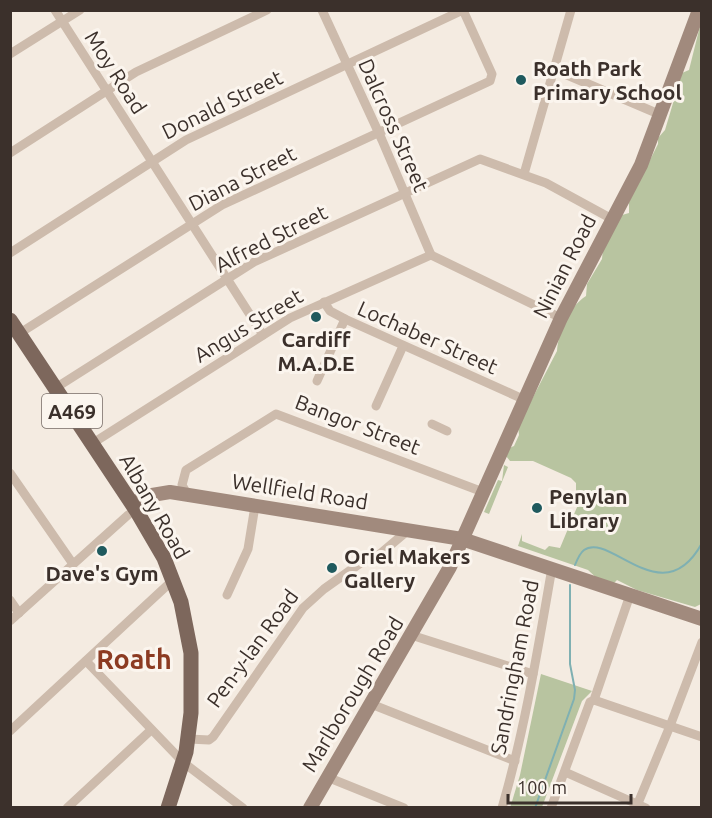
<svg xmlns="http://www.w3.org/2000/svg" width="712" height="818" font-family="Ubuntu,sans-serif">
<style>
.green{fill:#b8c4a0}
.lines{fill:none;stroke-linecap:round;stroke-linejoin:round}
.stream{stroke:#7fb0b2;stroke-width:2}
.street{stroke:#cdbbac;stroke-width:9}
.secondary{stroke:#a18a7d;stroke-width:14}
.primary{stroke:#7d675c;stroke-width:15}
.poi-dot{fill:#1f5a5e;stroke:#fbf5ee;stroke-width:2}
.labels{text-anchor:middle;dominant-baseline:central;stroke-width:6;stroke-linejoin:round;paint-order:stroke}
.shield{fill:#fbf5ee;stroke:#756b66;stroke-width:1.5}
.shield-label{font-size:20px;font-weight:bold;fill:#3b302b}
.poi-label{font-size:21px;font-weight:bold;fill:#3b302b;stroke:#fbf5ee;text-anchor:start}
.street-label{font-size:21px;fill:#3b302b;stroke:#fbf5ee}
.district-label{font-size:27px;font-weight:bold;fill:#8c3b22;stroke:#fbf5ee}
</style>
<rect width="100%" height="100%" fill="#f4ebe1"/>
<g class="green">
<path d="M701,22V604L695,607L637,590L617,580L611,586L602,583L588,570L518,546L522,534V541L545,550L549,546L560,548L580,500L576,493V483L571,478L533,461H510L506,456L507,449L514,446L519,435L518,426L557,351C559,330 568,308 586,296L587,284L602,259L603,248L622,215L629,213V202L658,144V138L665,130L682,73L689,70Z"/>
<path d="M504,465L508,467L489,514L484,512L498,480L502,481Z"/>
<path d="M541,674L592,691L582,701L542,807L510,808L520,775Z"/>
</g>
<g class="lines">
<g class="stream">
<path d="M575,565C577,560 580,553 584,550C610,531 663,615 702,543"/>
<path d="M535,808L574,699L575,690L570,664V585"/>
</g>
<g class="street">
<path d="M55,10L263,335"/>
<path d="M322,10L382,140L431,255"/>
<path d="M10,54L80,10"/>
<path d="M553,69L661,115"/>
<path d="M10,153L136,72L267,10"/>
<path d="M524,174L571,10"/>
<path d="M10,253L186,140L463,10"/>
<path d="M431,255L561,318"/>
<path d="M324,302L330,311L345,319L523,399"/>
<path d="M20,333L222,205L490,81L492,74L463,10"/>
<path d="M317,381L345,319"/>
<path d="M57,387L254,262L480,159L546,183L612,219"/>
<path d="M376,406L403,346"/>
<path d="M432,424L447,431"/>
<path d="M93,443L290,318L431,255"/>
<path d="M10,473L73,564"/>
<path d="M187,494L182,485L186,470L276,414L483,492"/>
<path d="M227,595L248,549L255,506"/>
<path d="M10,600L19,613"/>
<path d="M10,621L128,515"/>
<path d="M411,635L533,674"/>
<path d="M86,661L184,763L243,808"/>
<path d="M594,700L702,737"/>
<path d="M371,704L515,761"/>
<path d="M10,731L173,580"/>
<path d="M189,739L209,740L213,737L303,608L324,589L369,557L380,554L406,532"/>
<path d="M565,772L646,808"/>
<path d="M327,777L404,808"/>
<path d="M67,808L151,730"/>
<path d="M502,808C525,729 538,648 552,568"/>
<path d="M551,808L590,702L594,700L630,595"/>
<path d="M636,808L670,726L702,642"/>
</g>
<g class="secondary">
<path d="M132,503L152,495L170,492L462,539L702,619"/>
<path d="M310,808L450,567L561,318L641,165L699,10"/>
</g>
<path class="primary" d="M10,320L136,510L164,558L181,602L191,653V713L186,752L168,808"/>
</g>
<g class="poi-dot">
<circle cx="521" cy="80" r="6"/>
<circle cx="316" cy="317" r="6"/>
<circle cx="537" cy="508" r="6"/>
<circle cx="102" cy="551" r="6"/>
<circle cx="332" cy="568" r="6"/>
</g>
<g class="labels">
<rect class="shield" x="42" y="394" width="60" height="34" rx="4.5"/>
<g class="shield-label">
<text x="72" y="411">A469</text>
</g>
<g class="poi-label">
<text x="533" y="68">Roath Park<tspan x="533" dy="24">Primary School</tspan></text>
<text x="316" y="339" text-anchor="middle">Cardiff<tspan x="316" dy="24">M.A.D.E</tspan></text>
<text x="549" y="496">Penylan<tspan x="549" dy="24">Library</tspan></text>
<text x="344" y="556">Oriel Makers<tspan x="344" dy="24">Gallery</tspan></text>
<text x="102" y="573" text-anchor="middle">Dave's Gym</text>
</g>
<g class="street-label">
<text transform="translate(116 72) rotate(57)">Moy Road</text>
<text transform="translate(222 104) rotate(-26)">Donald Street</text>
<text transform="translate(394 125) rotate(66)">Dalcross Street</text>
<text transform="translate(242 178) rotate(-27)">Diana Street</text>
<text transform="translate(271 238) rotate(-27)">Alfred Street</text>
<text transform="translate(564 266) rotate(-63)">Ninian Road</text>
<text transform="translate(248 325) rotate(-31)">Angus Street</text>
<text transform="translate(428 337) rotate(24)">Lochaber Street</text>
<text transform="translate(358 424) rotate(21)">Bangor Street</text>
<text transform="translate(300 491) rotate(9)">Wellfield Road</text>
<text transform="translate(155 506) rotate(60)">Albany Road</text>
<text transform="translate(252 648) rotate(-54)">Pen-y-lan Road</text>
<text transform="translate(514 667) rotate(-79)">Sandringham Road</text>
<text transform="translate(352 694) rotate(-59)">Marlborough Road</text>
</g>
<g class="district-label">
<text x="134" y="659">Roath</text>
</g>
</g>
<rect width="712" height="818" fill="none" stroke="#3b302b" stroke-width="24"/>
<path d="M508 794v9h123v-9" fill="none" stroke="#3b302b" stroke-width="3"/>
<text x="517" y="794" font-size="18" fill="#3b302b" stroke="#fbf5ee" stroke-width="4.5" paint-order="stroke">100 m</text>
</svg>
